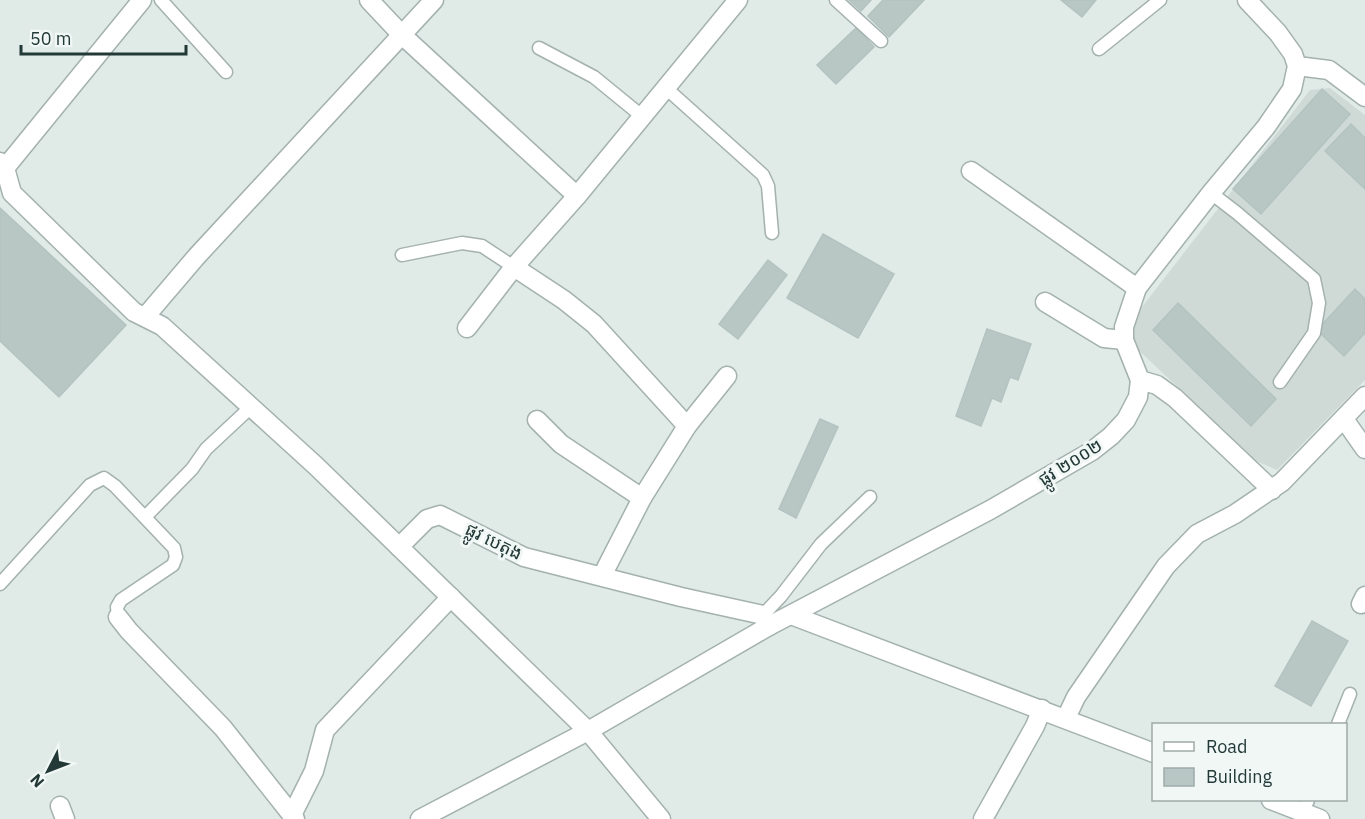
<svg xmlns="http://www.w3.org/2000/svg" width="1365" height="819" font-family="'IBM Plex Sans','Noto Sans Khmer',sans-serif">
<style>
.built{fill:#cfdad7}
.building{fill:#b9c7c4;stroke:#b3c3c0;stroke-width:1.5}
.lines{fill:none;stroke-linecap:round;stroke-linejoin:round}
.service-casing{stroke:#a3b1af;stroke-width:15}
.minor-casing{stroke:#a3b1af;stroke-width:21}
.tertiary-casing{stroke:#a3b1af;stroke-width:21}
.service{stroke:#fff;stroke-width:12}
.minor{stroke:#fff;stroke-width:18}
.tertiary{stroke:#fff;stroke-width:18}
.labels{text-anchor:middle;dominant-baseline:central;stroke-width:6;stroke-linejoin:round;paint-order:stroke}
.street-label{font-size:18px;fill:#223937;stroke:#f0f7f5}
</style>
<rect width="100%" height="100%" fill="#e0eae7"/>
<path class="built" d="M1330,88L1365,115V380L1277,470L1256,461L1131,343L1135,316L1310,90Z"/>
<g class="building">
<path d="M849,0H871L861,11Z"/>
<path d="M883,0H924L889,37L868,16Z"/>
<path d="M1061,0H1096L1082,17Z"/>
<path d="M856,28L874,47L836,84L817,65Z"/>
<path d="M1322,89L1350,114L1261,214L1233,189Z"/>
<path d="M1351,124L1365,138V189L1325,151Z"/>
<path d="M0,208L126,325L59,397L0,341Z"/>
<path d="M823,234L894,274L858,338L787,298Z"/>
<path d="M768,260L787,275L738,339L719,324Z"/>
<path d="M1355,289L1365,299V333L1344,356L1317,330Z"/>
<path d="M1178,303L1276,399L1251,426L1153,330Z"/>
<path d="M987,329L1031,344L1018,380L1010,377L1001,402L992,398L981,426L956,416Z"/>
<path d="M820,419L838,427L796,518L779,509Z"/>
<path d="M1312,621L1348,641L1311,706L1275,686Z"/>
</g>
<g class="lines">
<defs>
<g id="service">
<path d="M161,0L226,72"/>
<path d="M836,0L881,41"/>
<path d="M539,48L594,77L643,117"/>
<path d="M1099,49L1160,0"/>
<path d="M667,89L763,175L768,186L772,233"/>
<path d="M1211,193L1237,213L1314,279L1319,303L1314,333L1280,382"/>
<path d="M402,255L462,243L482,246L514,267"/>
<path d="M145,517L192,469L206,449L251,407"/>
<path d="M0,584L90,485L104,478L115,486L174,548L176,557L173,565L121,600L117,607L118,617"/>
<path d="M763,615L781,596L821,544L870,497"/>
<path d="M1338,724L1350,694"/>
<path d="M1303,812L1308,800"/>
</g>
<g id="minor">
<path d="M369,0L402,35L577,196"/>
<path d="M1297,66L1329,70L1365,97"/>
<path d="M0,162L5,168L12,193L134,312L162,326L316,466L588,731L661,819"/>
<path d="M5,168L142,0"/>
<path d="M971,171L1137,288"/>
<path d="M514,267L564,300L594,324L687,426"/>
<path d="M1045,302L1104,338L1124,340"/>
<path d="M145,317L197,256L434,0"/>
<path d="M467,328L514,267L577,196L738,0"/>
<path d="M1140,380L1157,385L1175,398L1272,490"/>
<path d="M1344,419L1365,449"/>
<path d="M537,420L561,444L642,498"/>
<path d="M399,547L427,519L440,515L524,557L681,597L763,615L769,626"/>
<path d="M602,576L642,498L687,426L727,376"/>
<path d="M1361,604L1365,596"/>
<path d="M118,617L129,631L223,728L295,819"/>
<path d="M1066,718L1076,697L1166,566L1197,534L1235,514L1282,482L1365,396"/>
<path d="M60,806L65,819"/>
<path d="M292,815L314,771L325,730L451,597"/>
<path d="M983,819L1035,726L1042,709"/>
</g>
<g id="tertiary">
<path d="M791,615L1154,753"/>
<path d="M1271,800L1320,819"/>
<path d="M420,819L588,731L769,626L990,510L1092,451L1111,436L1126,420L1138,397L1140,380L1124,340V327L1137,288L1211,193L1266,127L1292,89L1297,66L1293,54L1278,33L1247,0"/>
</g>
</defs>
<use href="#service" class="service-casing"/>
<use href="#minor" class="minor-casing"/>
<use href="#tertiary" class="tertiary-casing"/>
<use href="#service" class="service"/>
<use href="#minor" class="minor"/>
<use href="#tertiary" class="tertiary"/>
</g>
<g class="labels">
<g class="street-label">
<text transform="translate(1070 462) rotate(-32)">ផ្លូវ ២០០២</text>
<text transform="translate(494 541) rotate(26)">ផ្លូវ បេតុង</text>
</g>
</g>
<rect x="1152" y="723" width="195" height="78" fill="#f0f7f5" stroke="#9eaba9" stroke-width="1.5"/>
<rect x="1164" y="742" width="30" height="9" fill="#ffffff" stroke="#9eaba9" stroke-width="1.5"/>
<text x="1206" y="753" font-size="18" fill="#223937">Road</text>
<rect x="1164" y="768" width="30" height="18" fill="#b9c7c4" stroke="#9eaba9" stroke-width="1.5"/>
<text x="1206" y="783" font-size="18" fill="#223937">Building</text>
<g transform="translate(48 771) rotate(228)" stroke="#f0f7f5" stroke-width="4.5" paint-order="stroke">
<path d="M0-4.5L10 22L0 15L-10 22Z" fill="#223937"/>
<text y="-9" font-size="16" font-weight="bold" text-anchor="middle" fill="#223937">N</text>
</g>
<path d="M21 45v9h165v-9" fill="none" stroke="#223937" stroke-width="3"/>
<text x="30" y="45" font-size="18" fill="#223937" stroke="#f0f7f5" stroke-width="4.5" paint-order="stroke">50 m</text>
</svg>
